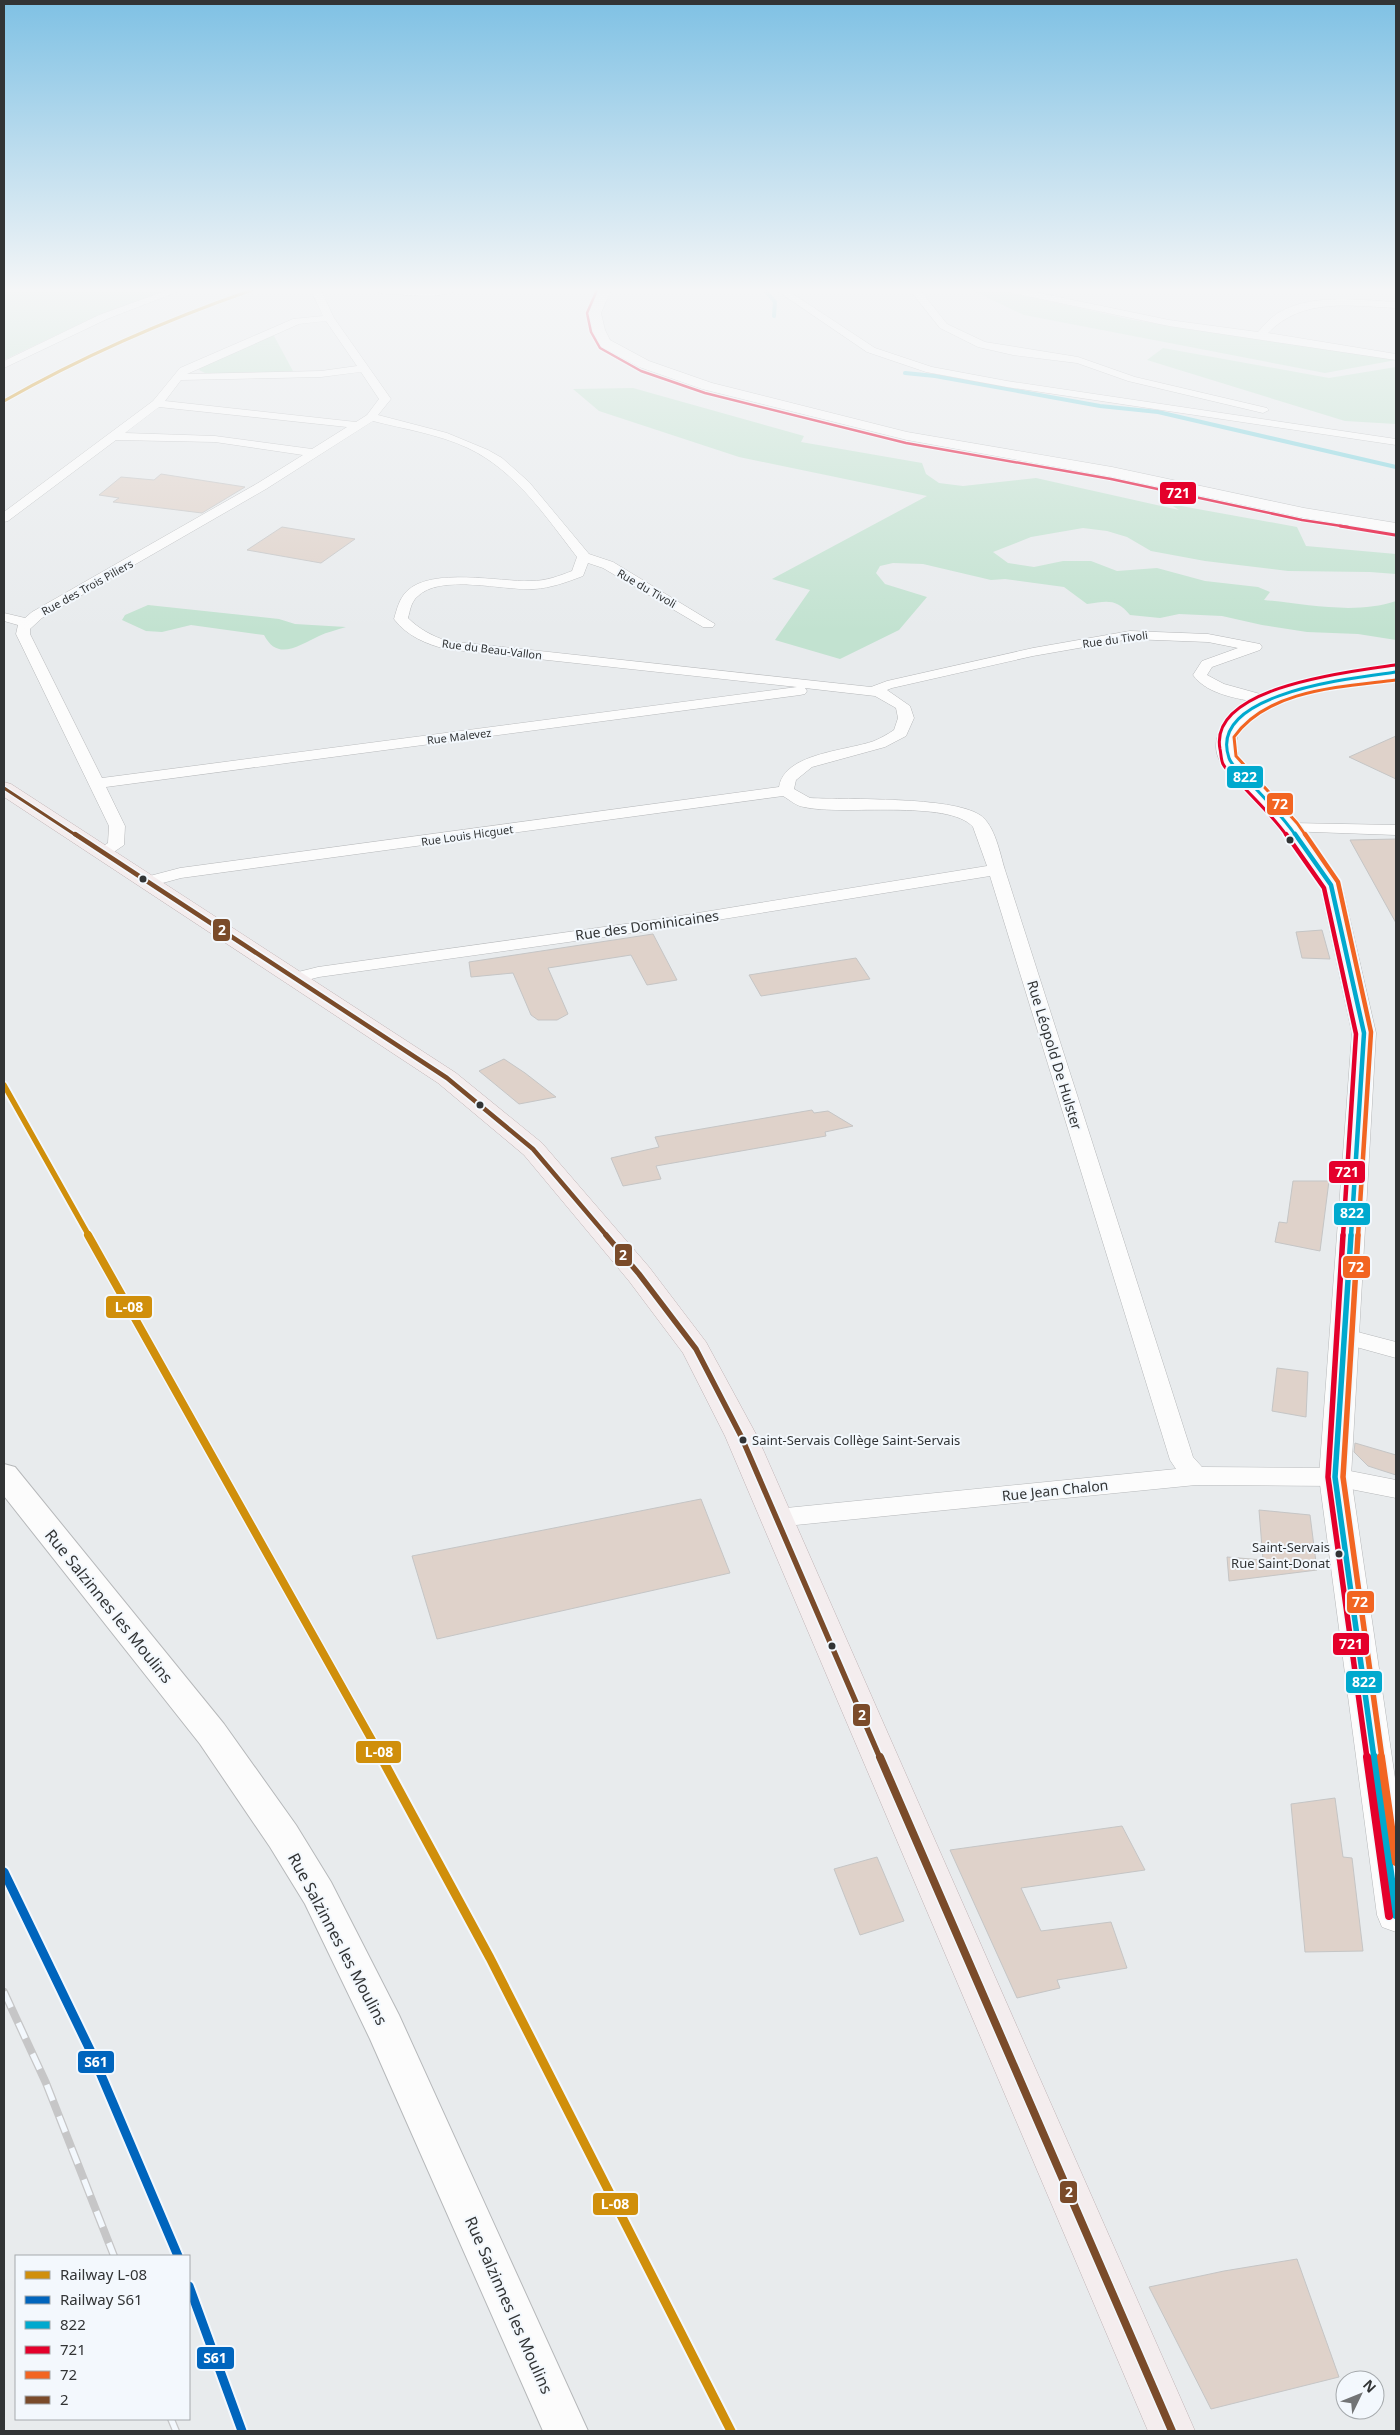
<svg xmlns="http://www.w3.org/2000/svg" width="1400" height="2435" font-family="'Noto Sans',sans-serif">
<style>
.green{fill:#c2e2d0}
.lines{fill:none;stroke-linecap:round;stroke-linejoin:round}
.stream{stroke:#82d4de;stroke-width:4}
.building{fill:#dfd2ca;stroke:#c5c5c5}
.minor-casing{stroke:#b6b8ba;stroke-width:1}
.tertiary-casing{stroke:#b6b8ba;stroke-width:2}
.secondary-casing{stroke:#b6b8ba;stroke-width:1}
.primary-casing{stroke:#c0b4b6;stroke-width:1}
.minor{fill:#fcfcfc;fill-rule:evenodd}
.tertiary{fill:#fcfcfc;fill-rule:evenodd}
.secondary{fill:#fcfcfc;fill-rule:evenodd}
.primary{fill:#f4edee;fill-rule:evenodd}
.rail-casing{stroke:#c6c6c7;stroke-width:8}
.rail{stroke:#f3f8fd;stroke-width:5.5;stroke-dasharray:17;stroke-linecap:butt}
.bus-1-far3-casing{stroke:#f3f8fd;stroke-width:5.5}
.bus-1-far2-casing{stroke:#f3f8fd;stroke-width:8}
.bus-1-far1-casing{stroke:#f3f8fd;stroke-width:9}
.bus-1-casing{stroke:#f3f8fd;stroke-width:11}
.bus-2-far4-casing{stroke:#f3f8fd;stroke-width:4.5}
.bus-2-far3-casing{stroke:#f3f8fd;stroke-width:5.5}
.bus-2-far2-casing{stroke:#f3f8fd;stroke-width:8}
.bus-2-far1-casing{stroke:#f3f8fd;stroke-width:9}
.bus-2-casing{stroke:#f3f8fd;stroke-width:11}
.bus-3-far3-casing{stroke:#f3f8fd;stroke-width:5.5}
.bus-3-far2-casing{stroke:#f3f8fd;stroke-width:8}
.bus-3-far1-casing{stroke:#f3f8fd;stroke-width:9}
.bus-3-casing{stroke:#f3f8fd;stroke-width:11}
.bus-4-far3-casing{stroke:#f3f8fd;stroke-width:5.5}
.bus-4-far2-casing{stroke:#f3f8fd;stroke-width:8}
.bus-4-far1-casing{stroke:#f3f8fd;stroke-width:9}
.bus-4-casing{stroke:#f3f8fd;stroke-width:11}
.bus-1-far3{stroke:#00a9ce;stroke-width:3}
.bus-1-far2{stroke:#00a9ce;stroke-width:4.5}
.bus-1-far1{stroke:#00a9ce;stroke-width:5.5}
.bus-1{stroke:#00a9ce;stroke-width:8}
.bus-2-far4{stroke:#e4002b;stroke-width:2.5}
.bus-2-far3{stroke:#e4002b;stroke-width:3}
.bus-2-far2{stroke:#e4002b;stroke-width:4.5}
.bus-2-far1{stroke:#e4002b;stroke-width:5.5}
.bus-2{stroke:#e4002b;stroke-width:8}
.bus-3-far3{stroke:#f26522;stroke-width:3}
.bus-3-far2{stroke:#f26522;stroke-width:4.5}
.bus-3-far1{stroke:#f26522;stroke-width:5.5}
.bus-3{stroke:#f26522;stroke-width:8}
.bus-4-far3{stroke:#7a4b2a;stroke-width:3}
.bus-4-far2{stroke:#7a4b2a;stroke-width:4.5}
.bus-4-far1{stroke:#7a4b2a;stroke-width:5.5}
.bus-4{stroke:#7a4b2a;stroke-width:8}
.rail-1-far3-casing{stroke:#f3f8fd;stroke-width:5}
.rail-1-far2-casing{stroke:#f3f8fd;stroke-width:9}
.rail-1-far1-casing{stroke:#f3f8fd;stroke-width:11}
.rail-1-casing{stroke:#f3f8fd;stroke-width:13}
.rail-2-casing{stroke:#f3f8fd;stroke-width:13}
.rail-1-far3{stroke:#d08f0b;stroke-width:3}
.rail-1-far2{stroke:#d08f0b;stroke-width:5.5}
.rail-1-far1{stroke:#d08f0b;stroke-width:8}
.rail-1{stroke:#d08f0b;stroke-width:9}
.rail-2{stroke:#0065bd;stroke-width:9}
.bus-dot{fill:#323435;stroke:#f3f8fd;stroke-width:2}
.labels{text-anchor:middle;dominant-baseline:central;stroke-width:4;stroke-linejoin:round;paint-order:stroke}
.far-street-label{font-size:11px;fill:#323435;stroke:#f3f8fd}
.bus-label{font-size:13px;fill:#323435;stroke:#f3f8fd;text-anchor:start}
.street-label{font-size:14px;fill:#323435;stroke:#f3f8fd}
.near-street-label{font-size:16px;fill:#323435;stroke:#f3f8fd}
.line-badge{stroke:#f3f8fd;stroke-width:2}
.badge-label{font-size:14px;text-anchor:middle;font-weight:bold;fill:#fff}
</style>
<rect width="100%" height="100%" fill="#e8ebed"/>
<g class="green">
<path d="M4,290H167L82,323L4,360Z"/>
<path d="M971,290H998L1133,320L1396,360L1325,373L1024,315Z"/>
<path d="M273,334L294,373H205L199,370L203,365Z"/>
<path d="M1163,348L1329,378L1396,367V424L1345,421L1147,360Z"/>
<path d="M633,388L804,436L801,442L922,463L926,474L939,483L963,486L1036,478L1179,510L1170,504L1297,527L1306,546L1396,554V574L1370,572L1288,571L1205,561L1151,551L1127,537L1107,531L1083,528L1031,537L993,552L1008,563L1034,567L1063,561H1091L1117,571L1157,568L1205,581L1258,587L1270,592L1264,600C1306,604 1355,615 1396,601V640L1358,634L1307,632L1262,625L1222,616L1179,614L1160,618L1130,615C1116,598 1107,601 1087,604L1064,587L1005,579L991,580L923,564L893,563L880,566L876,573L885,584L927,597L899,630L840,659L775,640L810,590L772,579L927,496L739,457L599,411L573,389Z"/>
<path d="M148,605L279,619L295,624L346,627C337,630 327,632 319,636C299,645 278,662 264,635L191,625L162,632L146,631L122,620L125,615Z"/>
</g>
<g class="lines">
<g class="stream">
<path d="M765,290L775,302L774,316"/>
<path d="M905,373L935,376L1100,406L1158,412L1396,467"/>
</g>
</g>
<g class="building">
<path d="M161,474L245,487L202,513L113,502L119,498L99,495L121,477L154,480Z"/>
<path d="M282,527L355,539L321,563L247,550Z"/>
<path d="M1396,736V779L1349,757Z"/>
<path d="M1396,839V923L1350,840Z"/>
<path d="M1322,930L1330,959L1302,958L1296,932Z"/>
<path d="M653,934L677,980L647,985L631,955L548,968L568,1014L557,1020H538L531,1015L513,973L471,977L469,962Z"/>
<path d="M856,958L870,979L761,996L749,975Z"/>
<path d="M504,1059L525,1073L556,1097L519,1104L479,1071Z"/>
<path d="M812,1110L814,1113L828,1111L853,1126L825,1132L826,1136L656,1166L661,1179L623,1186L611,1158L659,1147L655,1137Z"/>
<path d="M1293,1181H1329L1320,1251L1275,1242L1279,1222L1287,1223Z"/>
<path d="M1277,1368L1308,1372L1306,1417L1272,1411Z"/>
<path d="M1355,1443L1396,1455V1475L1368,1466L1354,1452Z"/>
<path d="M701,1499L730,1573L437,1639L412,1556Z"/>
<path d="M1259,1510L1310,1515L1317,1570L1229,1581L1227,1557L1263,1560Z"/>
<path d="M1335,1798L1343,1857L1352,1858L1363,1951L1305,1952L1291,1804Z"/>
<path d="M1122,1826L1145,1870L1021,1888L1041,1931L1111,1922L1127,1968L1057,1980L1060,1988L1017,1998L950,1850Z"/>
<path d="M877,1857L904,1921L860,1935L834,1869Z"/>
<path d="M1297,2259L1339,2377L1211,2409L1149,2287L1224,2271Z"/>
</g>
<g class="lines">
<defs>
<g id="minor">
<path d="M168,290H182L107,319L4,368V361L99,315Z"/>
<path d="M311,290H321L334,318L391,399L378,415L447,433L488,450L502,458L529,482L589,554L613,562L715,624L713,627H703L603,568L588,563L583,576C567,582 551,588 534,589C504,591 439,573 417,597C411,602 410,611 408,618C419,629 432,636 447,641L871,687L887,681L1033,648L1130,631L1208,634L1260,644L1262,647L1260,650L1212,667L1207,675L1224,684L1271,697L1273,700L1271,703L1266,704C1242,699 1208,696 1193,675L1202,661L1238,648L1208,642L1130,639L1033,656L892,688L887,690L910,706L914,718L906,736L885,747L812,767L796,780L794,789L810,798C848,800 951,796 980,815C995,825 1000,854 1005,870L1193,1457L1202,1467L1335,1468L1396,1480V1498L1335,1486L1196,1485L776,1527L767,1525L764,1518L767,1511L776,1509L1176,1469L1170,1460L990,876L661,929L319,977L296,983L290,982L287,978L290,974L318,967L661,919L987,866L973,827C949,799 842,816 804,807C796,806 790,800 783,796L181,878L148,887L142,886L139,882L142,878L180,868L779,787C784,753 846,751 874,741C881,738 888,734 894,730L898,718L896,708L875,696L805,688L807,691L805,694L800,695L106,787L125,826L124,845L108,856H96L94,852L108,843L109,826L16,634L18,625L4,621V613L25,618L32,612L258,483L303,455L215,442L116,440L8,521L4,522V512L153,401L180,368L293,319L323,316ZM326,321L357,366L321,371L187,374L299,324ZM361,372L379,399L367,415L356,422L165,401L181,380L321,377ZM159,407L347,427L312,449L215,436L125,433ZM373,421C404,429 438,434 468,448C516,471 546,517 577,557L572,571C559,576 546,581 531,581C499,582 432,567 407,591C399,599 397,609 394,619C407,636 426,644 446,649L797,687L102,778L30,634V629L42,618L266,489Z"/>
<path d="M375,290H456C444,300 396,294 380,293Z"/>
<path d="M776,290H787L875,348L932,367L1007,381L1396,439V445L1007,387L926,372L867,352Z"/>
<path d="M910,290H920L947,324L985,342L1078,357L1135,377L1267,408L1269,410L1263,413L1128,381L1077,363L1013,355L978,347L940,328Z"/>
<path d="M1007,290H1025L1169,320L1258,332C1264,325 1270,318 1278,313C1312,293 1358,300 1396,302V308C1350,306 1303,297 1268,333L1396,354V360L1169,326L1012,293Z"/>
<path d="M1291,823L1396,825V835L1285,831L1283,828L1285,825Z"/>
<path d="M1346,1329L1396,1342V1358L1338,1342L1335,1337L1338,1332Z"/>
</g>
<path id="tertiary" d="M4,1464L15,1467L224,1724L296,1825L331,1882L399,2015L588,2431H543L370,2039L305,1904L270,1847L200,1744L4,1496Z"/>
<g id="secondary">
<path d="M599,290H611L601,313L605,330L610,340L649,361L712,383L907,432L1112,467L1304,508L1396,523V533L1304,518L1112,477L907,440L702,389L639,367L600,346L591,330L587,313Z"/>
<path d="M1396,666V678L1329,688L1285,700L1263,709L1246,722L1238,733L1236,743L1239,759L1299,823L1342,885L1376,1033L1351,1477L1396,1785V1932L1382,1927L1377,1915L1319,1477L1352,1033L1320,885L1283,833L1222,764C1213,752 1215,737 1223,725C1257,679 1343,673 1396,666Z"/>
</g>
<path id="primary" d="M4,782L11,784L456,1073L542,1143L649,1267L706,1342L757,1436L1195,2431H1148L725,1436L683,1353L629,1281L524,1155L438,1083L4,797Z"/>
</defs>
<use href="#minor" class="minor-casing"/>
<use href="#tertiary" class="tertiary-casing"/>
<use href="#secondary" class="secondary-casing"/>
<use href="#primary" class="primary-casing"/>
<use href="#minor" class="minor"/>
<use href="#tertiary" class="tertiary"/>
<use href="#secondary" class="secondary"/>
<use href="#primary" class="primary"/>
<defs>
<g id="rail">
<path d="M4,1992L46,2083L114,2256"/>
<path d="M171,2419L176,2431"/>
</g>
</defs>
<use href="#rail" class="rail-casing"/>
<use href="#rail" class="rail"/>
<defs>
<path id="bus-1-far3" d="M1296,836C1282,815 1263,797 1246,778C1241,773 1231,765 1229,758C1206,692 1356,678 1396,672"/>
<path id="bus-1-far2" d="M1295,834L1331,885L1364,1033L1351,1236"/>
<path id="bus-1-far1" d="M1351,1235L1335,1477L1374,1758"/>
<path id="bus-1" d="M1374,1757L1396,1915"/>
<path id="bus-2-far4" d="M597,290L587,313L591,332L600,348L641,371L705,393L906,443L1111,479L1302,520L1348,527"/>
<g id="bus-2-far3">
<path d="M1340,526L1395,535"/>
<path d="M1287,836C1273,816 1254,799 1238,781C1234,776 1226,770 1223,764C1221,760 1221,753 1220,749C1208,686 1354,671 1395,665"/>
</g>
<path id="bus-2-far2" d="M1286,834L1324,888L1356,1034L1343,1236"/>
<path id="bus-2-far1" d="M1343,1235L1328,1477L1367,1758"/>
<path id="bus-2" d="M1367,1757L1389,1916"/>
<path id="bus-3-far3" d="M1306,836L1297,823L1236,756L1234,737C1268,689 1342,687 1396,680"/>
<path id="bus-3-far2" d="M1305,834L1338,882L1371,1032L1358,1236"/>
<path id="bus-3-far1" d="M1358,1235L1343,1477L1382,1758"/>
<path id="bus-3" d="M1381,1757L1396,1862"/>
<path id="bus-4-far3" d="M4,788L77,836"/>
<path id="bus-4-far2" d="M75,834L447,1078L533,1149L607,1236"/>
<path id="bus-4-far1" d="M606,1235L639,1274L696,1349L741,1436L880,1758"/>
<path id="bus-4" d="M880,1757L1172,2431"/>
</defs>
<use href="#bus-1-far3" class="bus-1-far3-casing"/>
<use href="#bus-1-far2" class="bus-1-far2-casing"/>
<use href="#bus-1-far1" class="bus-1-far1-casing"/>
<use href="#bus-1" class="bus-1-casing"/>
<use href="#bus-2-far4" class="bus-2-far4-casing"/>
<use href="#bus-2-far3" class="bus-2-far3-casing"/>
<use href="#bus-2-far2" class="bus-2-far2-casing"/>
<use href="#bus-2-far1" class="bus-2-far1-casing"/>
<use href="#bus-2" class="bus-2-casing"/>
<use href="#bus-3-far3" class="bus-3-far3-casing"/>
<use href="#bus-3-far2" class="bus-3-far2-casing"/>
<use href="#bus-3-far1" class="bus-3-far1-casing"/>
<use href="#bus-3" class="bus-3-casing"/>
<use href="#bus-4-far3" class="bus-4-far3-casing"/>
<use href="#bus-4-far2" class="bus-4-far2-casing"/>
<use href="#bus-4-far1" class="bus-4-far1-casing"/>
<use href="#bus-4" class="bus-4-casing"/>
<use href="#bus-1-far3" class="bus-1-far3"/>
<use href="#bus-1-far2" class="bus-1-far2"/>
<use href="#bus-1-far1" class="bus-1-far1"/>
<use href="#bus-1" class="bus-1"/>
<use href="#bus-2-far4" class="bus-2-far4"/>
<use href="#bus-2-far3" class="bus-2-far3"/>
<use href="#bus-2-far2" class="bus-2-far2"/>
<use href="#bus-2-far1" class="bus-2-far1"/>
<use href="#bus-2" class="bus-2"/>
<use href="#bus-3-far3" class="bus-3-far3"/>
<use href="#bus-3-far2" class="bus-3-far2"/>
<use href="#bus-3-far1" class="bus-3-far1"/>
<use href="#bus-3" class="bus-3"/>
<use href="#bus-4-far3" class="bus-4-far3"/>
<use href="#bus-4-far2" class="bus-4-far2"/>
<use href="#bus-4-far1" class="bus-4-far1"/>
<use href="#bus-4" class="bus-4"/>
<defs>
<path id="rail-1-far3" d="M4,401C83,356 166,320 252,290"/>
<path id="rail-1-far2" d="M4,1085L89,1236"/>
<path id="rail-1-far1" d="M88,1235L382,1758"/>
<path id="rail-1" d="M381,1757L490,1958L731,2431"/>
<g id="rail-2">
<path d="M4,1872L93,2056L178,2256"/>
<path d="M189,2286L242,2431"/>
</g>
</defs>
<use href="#rail-1-far3" class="rail-1-far3-casing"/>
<use href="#rail-1-far2" class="rail-1-far2-casing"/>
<use href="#rail-1-far1" class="rail-1-far1-casing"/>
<use href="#rail-1" class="rail-1-casing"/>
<use href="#rail-2" class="rail-2-casing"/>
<use href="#rail-1-far3" class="rail-1-far3"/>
<use href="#rail-1-far2" class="rail-1-far2"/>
<use href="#rail-1-far1" class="rail-1-far1"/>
<use href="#rail-1" class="rail-1"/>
<use href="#rail-2" class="rail-2"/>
</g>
<linearGradient id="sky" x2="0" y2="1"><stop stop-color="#7fc1e4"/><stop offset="0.46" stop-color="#f5f6f7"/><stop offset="1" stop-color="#f5f6f7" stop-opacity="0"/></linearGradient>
<rect width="1400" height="631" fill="url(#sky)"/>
<g class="bus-dot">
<circle cx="1290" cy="840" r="4.5"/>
<circle cx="143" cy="879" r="4.5"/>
<circle cx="480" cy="1105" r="4.5"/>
<circle cx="743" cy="1440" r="4.5"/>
<circle cx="1339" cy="1554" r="4.5"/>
<circle cx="832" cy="1646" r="4.5"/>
</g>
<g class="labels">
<g class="far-street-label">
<text transform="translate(87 587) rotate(-29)">Rue des Trois Piliers</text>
<text transform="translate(647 588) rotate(30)">Rue du Tivoli</text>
<text transform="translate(1115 639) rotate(-8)">Rue du Tivoli</text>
<text transform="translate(492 649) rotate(7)">Rue du Beau-Vallon</text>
<text transform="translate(459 736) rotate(-7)">Rue Malevez</text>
<text transform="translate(467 835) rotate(-8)">Rue Louis Hicguet</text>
</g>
<g class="bus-label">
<text x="752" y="1440">Saint-Servais Collège Saint-Servais</text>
<text x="1330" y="1547" text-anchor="end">Saint-Servais<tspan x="1330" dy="16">Rue Saint-Donat</tspan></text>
</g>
<g class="street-label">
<text transform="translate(647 925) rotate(-8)">Rue des Dominicaines</text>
<text transform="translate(1055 1055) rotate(73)">Rue Léopold De Hulster</text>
<text transform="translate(1055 1490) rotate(-6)">Rue Jean Chalon</text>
</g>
<g class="near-street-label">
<text transform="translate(109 1606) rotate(51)">Rue Salzinnes les Moulins</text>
<text transform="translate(338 1939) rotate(62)">Rue Salzinnes les Moulins</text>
<text transform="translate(509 2305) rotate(66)">Rue Salzinnes les Moulins</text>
</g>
</g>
<g class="line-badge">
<rect x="1159" y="481" width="38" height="24" rx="5" fill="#e4002b"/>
<rect x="1226" y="765" width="38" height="24" rx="5" fill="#00a9ce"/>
<rect x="1266" y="792" width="28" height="24" rx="5" fill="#f26522"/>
<rect x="212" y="918" width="19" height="24" rx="5" fill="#7a4b2a"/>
<rect x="1328" y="1160" width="38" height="24" rx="5" fill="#e4002b"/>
<rect x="1333" y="1202" width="38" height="24" rx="5" fill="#00a9ce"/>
<rect x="614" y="1243" width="19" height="24" rx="5" fill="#7a4b2a"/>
<rect x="1342" y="1255" width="29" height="24" rx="5" fill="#f26522"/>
<rect x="105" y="1295" width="48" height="24" rx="5" fill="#d08f0b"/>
<rect x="1346" y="1590" width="29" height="24" rx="5" fill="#f26522"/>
<rect x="1332" y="1632" width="38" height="24" rx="5" fill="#e4002b"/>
<rect x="1345" y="1670" width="38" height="24" rx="5" fill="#00a9ce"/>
<rect x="852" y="1703" width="19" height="24" rx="5" fill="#7a4b2a"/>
<rect x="355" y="1740" width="47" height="24" rx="5" fill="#d08f0b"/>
<rect x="77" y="2050" width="38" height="24" rx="5" fill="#0065bd"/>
<rect x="1059" y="2180" width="19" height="24" rx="5" fill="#7a4b2a"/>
<rect x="592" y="2192" width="47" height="24" rx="5" fill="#d08f0b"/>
<rect x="196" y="2346" width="39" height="24" rx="5" fill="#0065bd"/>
</g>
<g class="badge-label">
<text x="1178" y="498">721</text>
<text x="1245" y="782">822</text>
<text x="1280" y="809">72</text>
<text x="222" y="935">2</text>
<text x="1347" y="1177">721</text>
<text x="1352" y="1218">822</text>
<text x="623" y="1260">2</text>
<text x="1356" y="1272">72</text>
<text x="129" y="1312">L-08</text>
<text x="1360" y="1607">72</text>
<text x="1351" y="1649">721</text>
<text x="1364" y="1687">822</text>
<text x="862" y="1720">2</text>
<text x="379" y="1757">L-08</text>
<text x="96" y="2067">S61</text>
<text x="1069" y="2197">2</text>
<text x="615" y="2209">L-08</text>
<text x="215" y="2363">S61</text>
</g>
<rect width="1400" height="2435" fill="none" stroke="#323435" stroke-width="10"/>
<rect x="15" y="2255" width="175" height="165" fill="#f3f8fd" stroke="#a6aaad"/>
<rect x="25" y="2271" width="25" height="8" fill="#d08f0b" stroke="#a6aaad"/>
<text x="60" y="2280" font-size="15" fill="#323435">Railway L-08</text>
<rect x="25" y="2296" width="25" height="8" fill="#0065bd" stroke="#a6aaad"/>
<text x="60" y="2305" font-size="15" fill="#323435">Railway S61</text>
<rect x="25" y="2321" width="25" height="8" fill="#00a9ce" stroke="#a6aaad"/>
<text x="60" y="2330" font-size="15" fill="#323435">822</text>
<rect x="25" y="2346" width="25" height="8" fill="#e4002b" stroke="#a6aaad"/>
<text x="60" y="2355" font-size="15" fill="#323435">721</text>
<rect x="25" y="2371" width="25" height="8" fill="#f26522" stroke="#a6aaad"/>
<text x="60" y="2380" font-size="15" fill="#323435">72</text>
<rect x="25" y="2396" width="25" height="8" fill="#7a4b2a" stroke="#a6aaad"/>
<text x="60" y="2405" font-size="15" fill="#323435">2</text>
<g transform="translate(1360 2395) rotate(47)"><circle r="24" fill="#f3f8fd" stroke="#a6aaad"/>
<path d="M0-4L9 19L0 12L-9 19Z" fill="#727475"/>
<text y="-8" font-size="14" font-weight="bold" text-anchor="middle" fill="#323435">N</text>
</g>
</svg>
